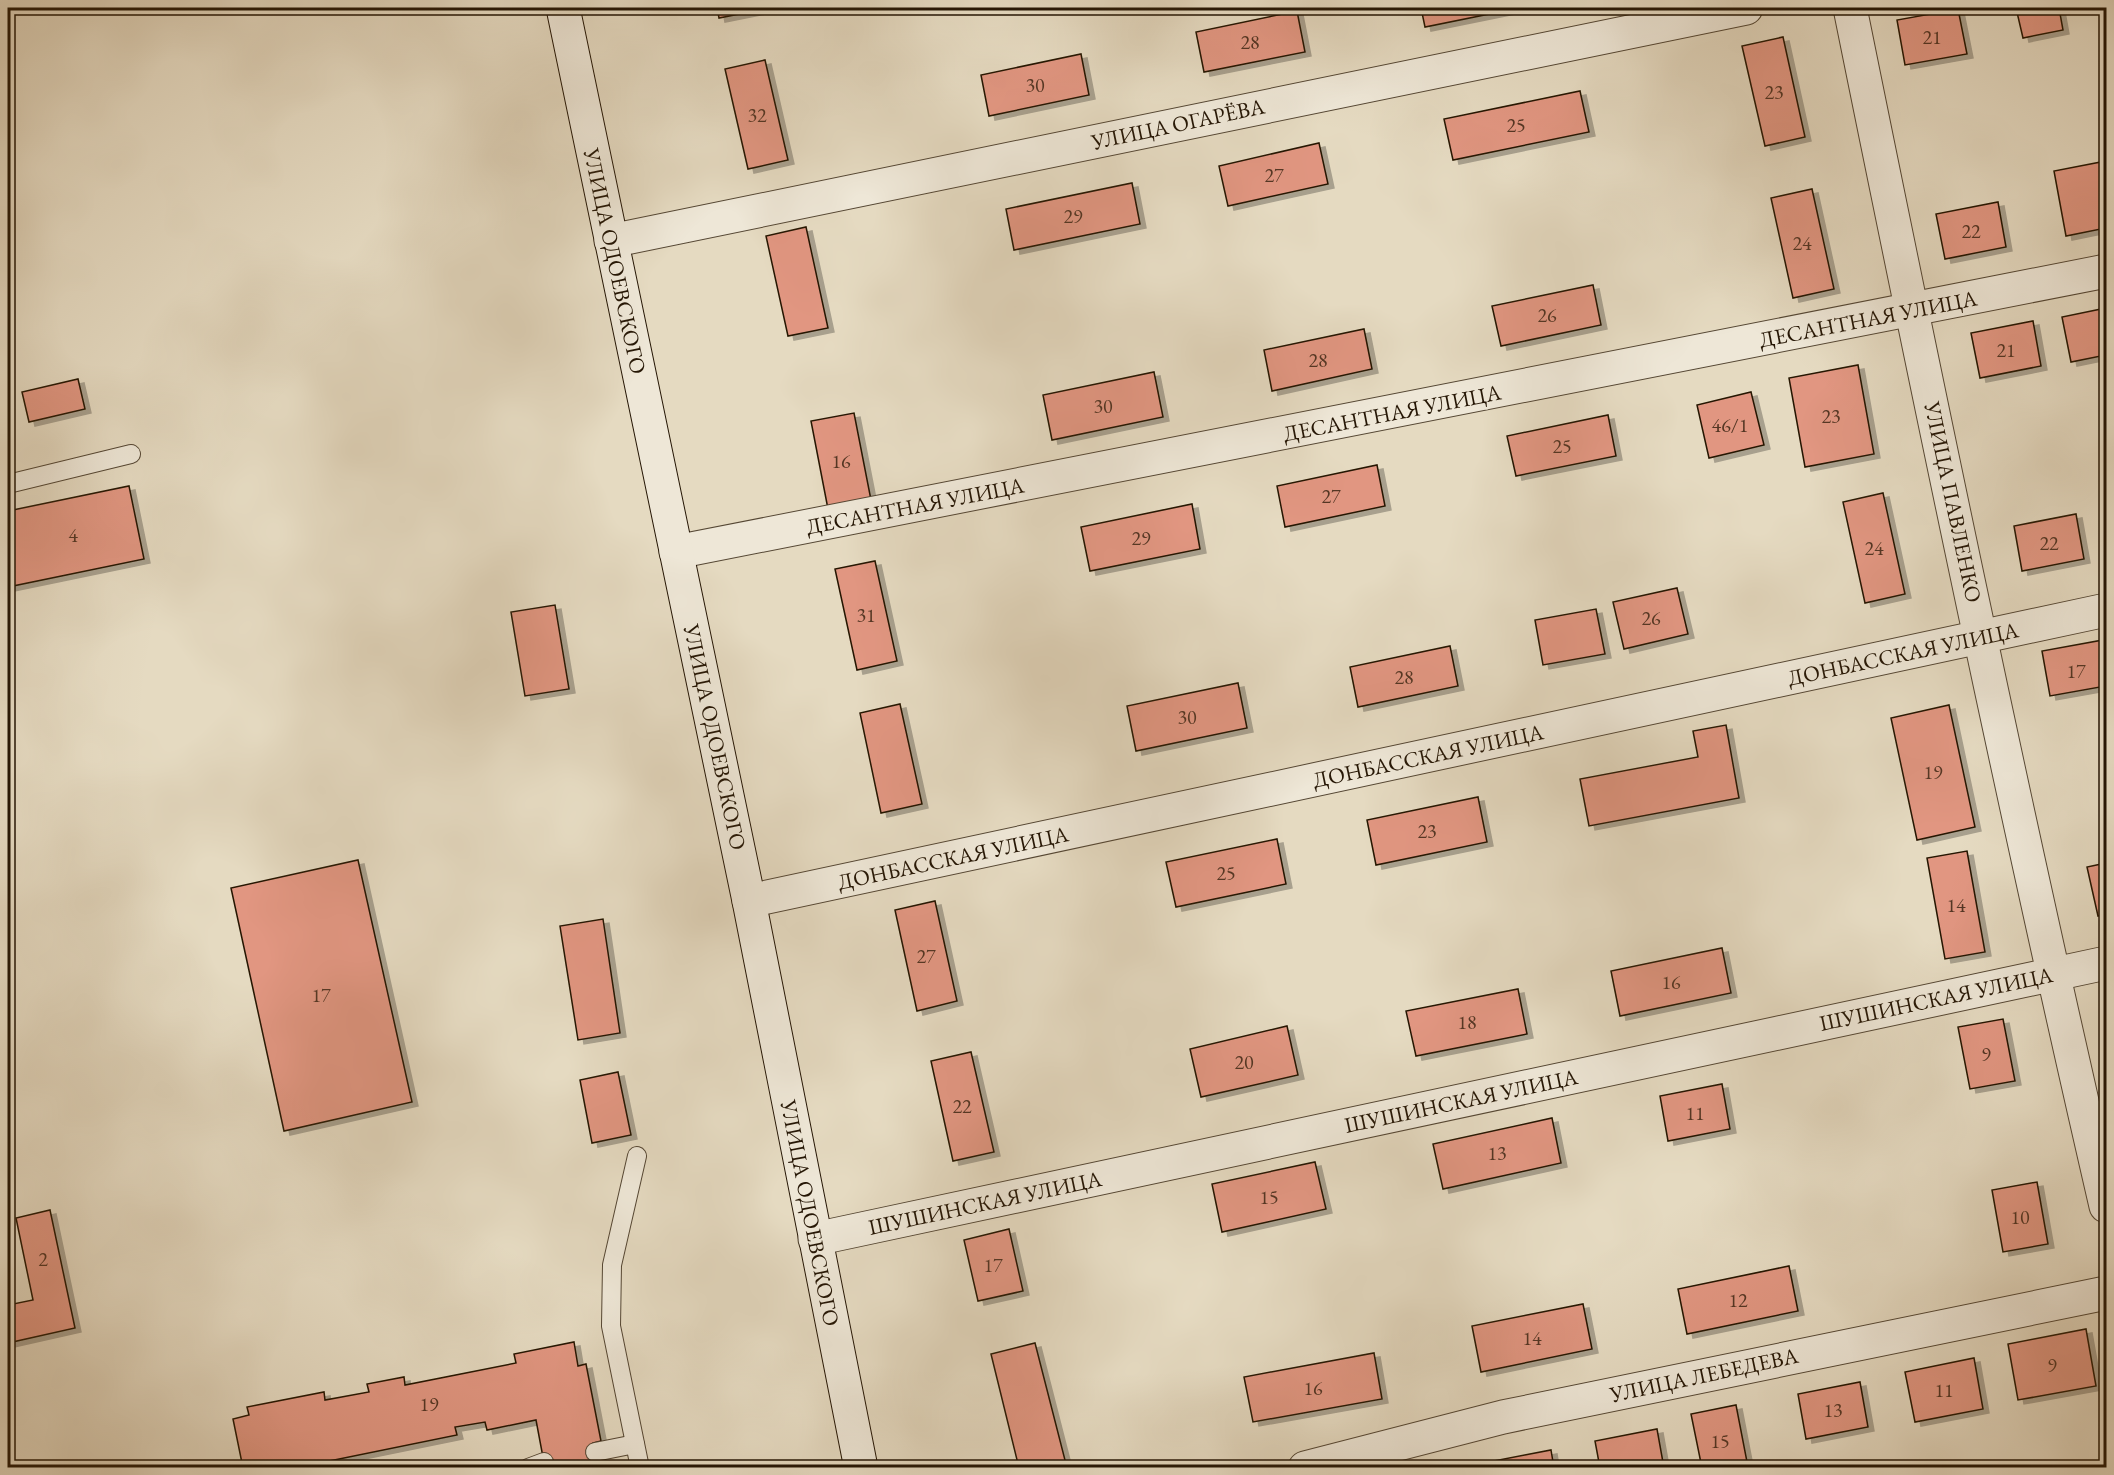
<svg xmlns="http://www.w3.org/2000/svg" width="2114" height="1475" font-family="'EB Garamond',serif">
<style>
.building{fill:#e19681;stroke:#251605;stroke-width:1.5;filter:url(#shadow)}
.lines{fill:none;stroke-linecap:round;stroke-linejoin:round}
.lane-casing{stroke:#554734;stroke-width:20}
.street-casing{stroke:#554734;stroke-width:35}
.secondary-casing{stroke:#251605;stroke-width:35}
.lane{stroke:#eee7d7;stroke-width:18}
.street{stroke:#eee7d7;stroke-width:33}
.secondary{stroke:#eee7d7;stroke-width:33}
.labels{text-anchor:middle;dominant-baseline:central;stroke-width:5;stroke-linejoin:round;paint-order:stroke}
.number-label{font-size:20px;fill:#543624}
.street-label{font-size:22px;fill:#251605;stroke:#eee7d7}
</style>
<defs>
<filter id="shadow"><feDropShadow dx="6" dy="4" stdDeviation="0" flood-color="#0004"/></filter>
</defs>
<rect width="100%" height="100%" fill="#e5dac1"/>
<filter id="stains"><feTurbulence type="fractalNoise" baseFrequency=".00333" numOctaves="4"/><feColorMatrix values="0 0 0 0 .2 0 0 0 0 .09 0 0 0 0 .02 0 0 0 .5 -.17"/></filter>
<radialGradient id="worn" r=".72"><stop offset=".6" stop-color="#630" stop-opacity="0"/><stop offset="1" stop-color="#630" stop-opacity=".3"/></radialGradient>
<g class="building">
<path d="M717,8H760V10L719,18Z"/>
<path d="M1421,8H1519L1425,27Z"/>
<path d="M2016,8H2059L2063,30L2023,38Z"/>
<path d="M1958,9L1967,54L1905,65L1897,20Z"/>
<path d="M1297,11L1305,52L1204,72L1196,32Z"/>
<path d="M1783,37L1805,137L1765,146L1742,46Z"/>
<path d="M1081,54L1089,95L989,116L981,75Z"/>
<path d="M765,60L788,160L748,169L725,69Z"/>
<path d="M1580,91L1589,132L1453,160L1444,119Z"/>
<path d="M1319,143L1328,184L1228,206L1219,166Z"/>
<path d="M2106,161V228L2066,236L2054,171Z"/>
<path d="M1132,183L1140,224L1014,250L1006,209Z"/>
<path d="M1812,189L1834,289L1793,298L1771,198Z"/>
<path d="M1998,202L2006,247L1945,259L1936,214Z"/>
<path d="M806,227L828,328L788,336L766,236Z"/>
<path d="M1593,285L1601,325L1501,346L1492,306Z"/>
<path d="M2106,308V355L2071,362L2062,317Z"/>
<path d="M2033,321L2041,366L1980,378L1971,333Z"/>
<path d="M1364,329L1372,369L1272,391L1264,350Z"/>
<path d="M1858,365L1874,454L1805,467L1789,378Z"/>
<path d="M1154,372L1163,417L1052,440L1043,395Z"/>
<path d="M78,379L85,409L29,422L22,392Z"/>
<path d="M1751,392L1764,445L1709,458L1697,405Z"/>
<path d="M854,413L871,500L828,509L811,421Z"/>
<path d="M1608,415L1616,456L1516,476L1507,436Z"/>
<path d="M1377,465L1385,506L1285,527L1277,486Z"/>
<path d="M129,486L144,559L8,587V511Z"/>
<path d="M1883,493L1905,594L1865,603L1843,502Z"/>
<path d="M1192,504L1200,549L1090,571L1081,527Z"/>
<path d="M2076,514L2084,559L2022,571L2014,526Z"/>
<path d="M875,561L897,661L857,670L835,569Z"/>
<path d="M1677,588L1688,634L1624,649L1613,602Z"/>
<path d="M555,605L569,689L525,696L511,612Z"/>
<path d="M1596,609L1605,654L1543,665L1535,620Z"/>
<path d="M2103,640L2106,686L2050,696L2042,651Z"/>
<path d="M1450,646L1458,686L1358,707L1350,667Z"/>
<path d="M1238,683L1247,728L1136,751L1127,706Z"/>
<path d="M900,704L922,804L881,813L860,713Z"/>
<path d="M1949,705L1975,827L1917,840L1891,718Z"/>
<path d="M1726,725L1739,798L1589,826L1580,779L1698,757L1693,731Z"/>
<path d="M1478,797L1487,842L1376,865L1367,820Z"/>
<path d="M1277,839L1286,884L1176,907L1166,862Z"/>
<path d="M1967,851L1985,952L1945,959L1927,858Z"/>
<path d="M358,860L412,1102L284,1131L231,888Z"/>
<path d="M2106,863V914L2098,916L2087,867Z"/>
<path d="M935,901L957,1001L917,1011L895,910Z"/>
<path d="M603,919L620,1033L578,1040L560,926Z"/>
<path d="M1722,948L1731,993L1620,1016L1611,971Z"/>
<path d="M1518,989L1527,1034L1416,1056L1406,1011Z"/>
<path d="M2003,1019L2015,1081L1970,1089L1958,1027Z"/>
<path d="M1287,1026L1298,1075L1201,1097L1190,1049Z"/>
<path d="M971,1052L994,1152L953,1161L931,1061Z"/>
<path d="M618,1072L631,1135L592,1143L580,1080Z"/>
<path d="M1722,1084L1730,1129L1668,1141L1660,1096Z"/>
<path d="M1552,1118L1561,1163L1443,1189L1433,1144Z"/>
<path d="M1315,1162L1326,1209L1222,1232L1212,1184Z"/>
<path d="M2037,1182L2048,1244L2003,1252L1992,1190Z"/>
<path d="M50,1210L75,1328L8,1343V1305L33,1300L16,1218Z"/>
<path d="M1009,1229L1023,1291L978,1301L964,1240Z"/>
<path d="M1789,1266L1798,1311L1687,1334L1678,1289Z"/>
<path d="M1583,1304L1592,1349L1481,1372L1472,1326Z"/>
<path d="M2086,1329L2096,1386L2018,1400L2008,1344Z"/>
<path d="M574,1342L578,1366L586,1364L601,1441L593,1443L597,1462L605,1460L607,1468H545L536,1420L487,1430L485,1422L455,1427L457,1435L295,1468H243L233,1419L249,1415L247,1407L324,1392L325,1400L369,1392L367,1384L404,1377L405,1385L516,1363L514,1354Z"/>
<path d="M1035,1343L1066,1464L1052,1468H1019L991,1354Z"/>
<path d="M1374,1353L1382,1399L1253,1422L1244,1377Z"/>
<path d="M1974,1358L1983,1409L1915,1422L1905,1372Z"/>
<path d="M1860,1382L1868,1427L1806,1439L1798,1394Z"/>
<path d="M1736,1405L1748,1467L1702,1468L1691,1414Z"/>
<path d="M1657,1429L1664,1468H1600L1595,1441Z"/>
<path d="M1551,1450L1554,1468H1479L1478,1464Z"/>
</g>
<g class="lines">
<defs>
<g id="lane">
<path d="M8,484L131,454"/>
<path d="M637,1156L612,1265L611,1326L640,1468"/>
<path d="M595,1452L635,1444"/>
<path d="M528,1468L544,1462"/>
</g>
<g id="street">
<path d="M1850,8C1931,408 2014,808 2106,1206"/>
<path d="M611,241L1746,8"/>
<path d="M676,552L2106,271"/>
<path d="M749,901L2106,610"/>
<path d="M815,1239L2106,963"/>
<path d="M1305,1468L1503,1417L2106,1293"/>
</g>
<path id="secondary" d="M563,8L749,901L861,1468"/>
</defs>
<use href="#lane" class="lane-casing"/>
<use href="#street" class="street-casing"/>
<use href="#secondary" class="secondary-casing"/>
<use href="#lane" class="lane"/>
<use href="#street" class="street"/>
<use href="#secondary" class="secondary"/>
</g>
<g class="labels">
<g class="number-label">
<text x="1932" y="37">21</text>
<text x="1250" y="42">28</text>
<text x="1035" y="85">30</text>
<text x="1774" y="92">23</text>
<text x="757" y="115">32</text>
<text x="1516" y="125">25</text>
<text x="1274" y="175">27</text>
<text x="1073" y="216">29</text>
<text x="1971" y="231">22</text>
<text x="1802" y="243">24</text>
<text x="1547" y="315">26</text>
<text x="2006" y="350">21</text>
<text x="1318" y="360">28</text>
<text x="1103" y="406">30</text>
<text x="1831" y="416">23</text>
<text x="1730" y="425">46/1</text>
<text x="1562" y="446">25</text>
<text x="841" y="461">16</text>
<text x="1331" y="496">27</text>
<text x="73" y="535">4</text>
<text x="1141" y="538">29</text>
<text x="2049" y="543">22</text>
<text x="1874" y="548">24</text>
<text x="866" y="615">31</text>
<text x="1651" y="618">26</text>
<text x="2076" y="671">17</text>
<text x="1404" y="677">28</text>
<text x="1187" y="717">30</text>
<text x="1933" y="772">19</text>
<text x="1427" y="831">23</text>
<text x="1226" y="873">25</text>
<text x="1956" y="905">14</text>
<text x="926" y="956">27</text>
<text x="1671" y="982">16</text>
<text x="321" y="995">17</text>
<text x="1467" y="1022">18</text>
<text x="1986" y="1054">9</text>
<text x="1244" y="1062">20</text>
<text x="962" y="1106">22</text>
<text x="1695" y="1113">11</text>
<text x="1497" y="1153">13</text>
<text x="1269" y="1197">15</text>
<text x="2020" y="1217">10</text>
<text x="43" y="1259">2</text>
<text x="993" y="1265">17</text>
<text x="1738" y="1300">12</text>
<text x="1532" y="1338">14</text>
<text x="2052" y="1365">9</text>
<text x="1313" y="1388">16</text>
<text x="1944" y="1390">11</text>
<text x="429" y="1404">19</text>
<text x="1833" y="1410">13</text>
<text x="1720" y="1441">15</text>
</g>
<g class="street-label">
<text transform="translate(1178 124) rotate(-12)">УЛИЦА ОГАРЁВА</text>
<text transform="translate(615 261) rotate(78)">УЛИЦА ОДОЕВСКОГО</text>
<text transform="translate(1868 319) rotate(-11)">ДЕСАНТНАЯ УЛИЦА</text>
<text transform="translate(1392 413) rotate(-11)">ДЕСАНТНАЯ УЛИЦА</text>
<text transform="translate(1953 502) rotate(78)">УЛИЦА ПАВЛЕНКО</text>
<text transform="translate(915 506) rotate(-11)">ДЕСАНТНАЯ УЛИЦА</text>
<text transform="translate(1903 654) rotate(-12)">ДОНБАССКАЯ УЛИЦА</text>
<text transform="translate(715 737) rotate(78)">УЛИЦА ОДОЕВСКОГО</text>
<text transform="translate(1428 756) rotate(-12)">ДОНБАССКАЯ УЛИЦА</text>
<text transform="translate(953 858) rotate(-12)">ДОНБАССКАЯ УЛИЦА</text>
<text transform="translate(1936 999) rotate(-12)">ШУШИНСКАЯ УЛИЦА</text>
<text transform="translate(1461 1101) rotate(-12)">ШУШИНСКАЯ УЛИЦА</text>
<text transform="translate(985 1203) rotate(-12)">ШУШИНСКАЯ УЛИЦА</text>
<text transform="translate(810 1213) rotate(79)">УЛИЦА ОДОЕВСКОГО</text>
<text transform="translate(1704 1375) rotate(-12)">УЛИЦА ЛЕБЕДЕВА</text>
</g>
</g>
<rect width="2114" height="1475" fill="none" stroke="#e5dac1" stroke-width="30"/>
<rect x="9" y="9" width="2096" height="1457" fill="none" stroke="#251605" stroke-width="3"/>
<rect x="15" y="15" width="2084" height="1445" fill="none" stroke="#251605" stroke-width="1.5"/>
<rect width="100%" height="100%" filter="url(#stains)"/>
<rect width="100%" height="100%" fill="url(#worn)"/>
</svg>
